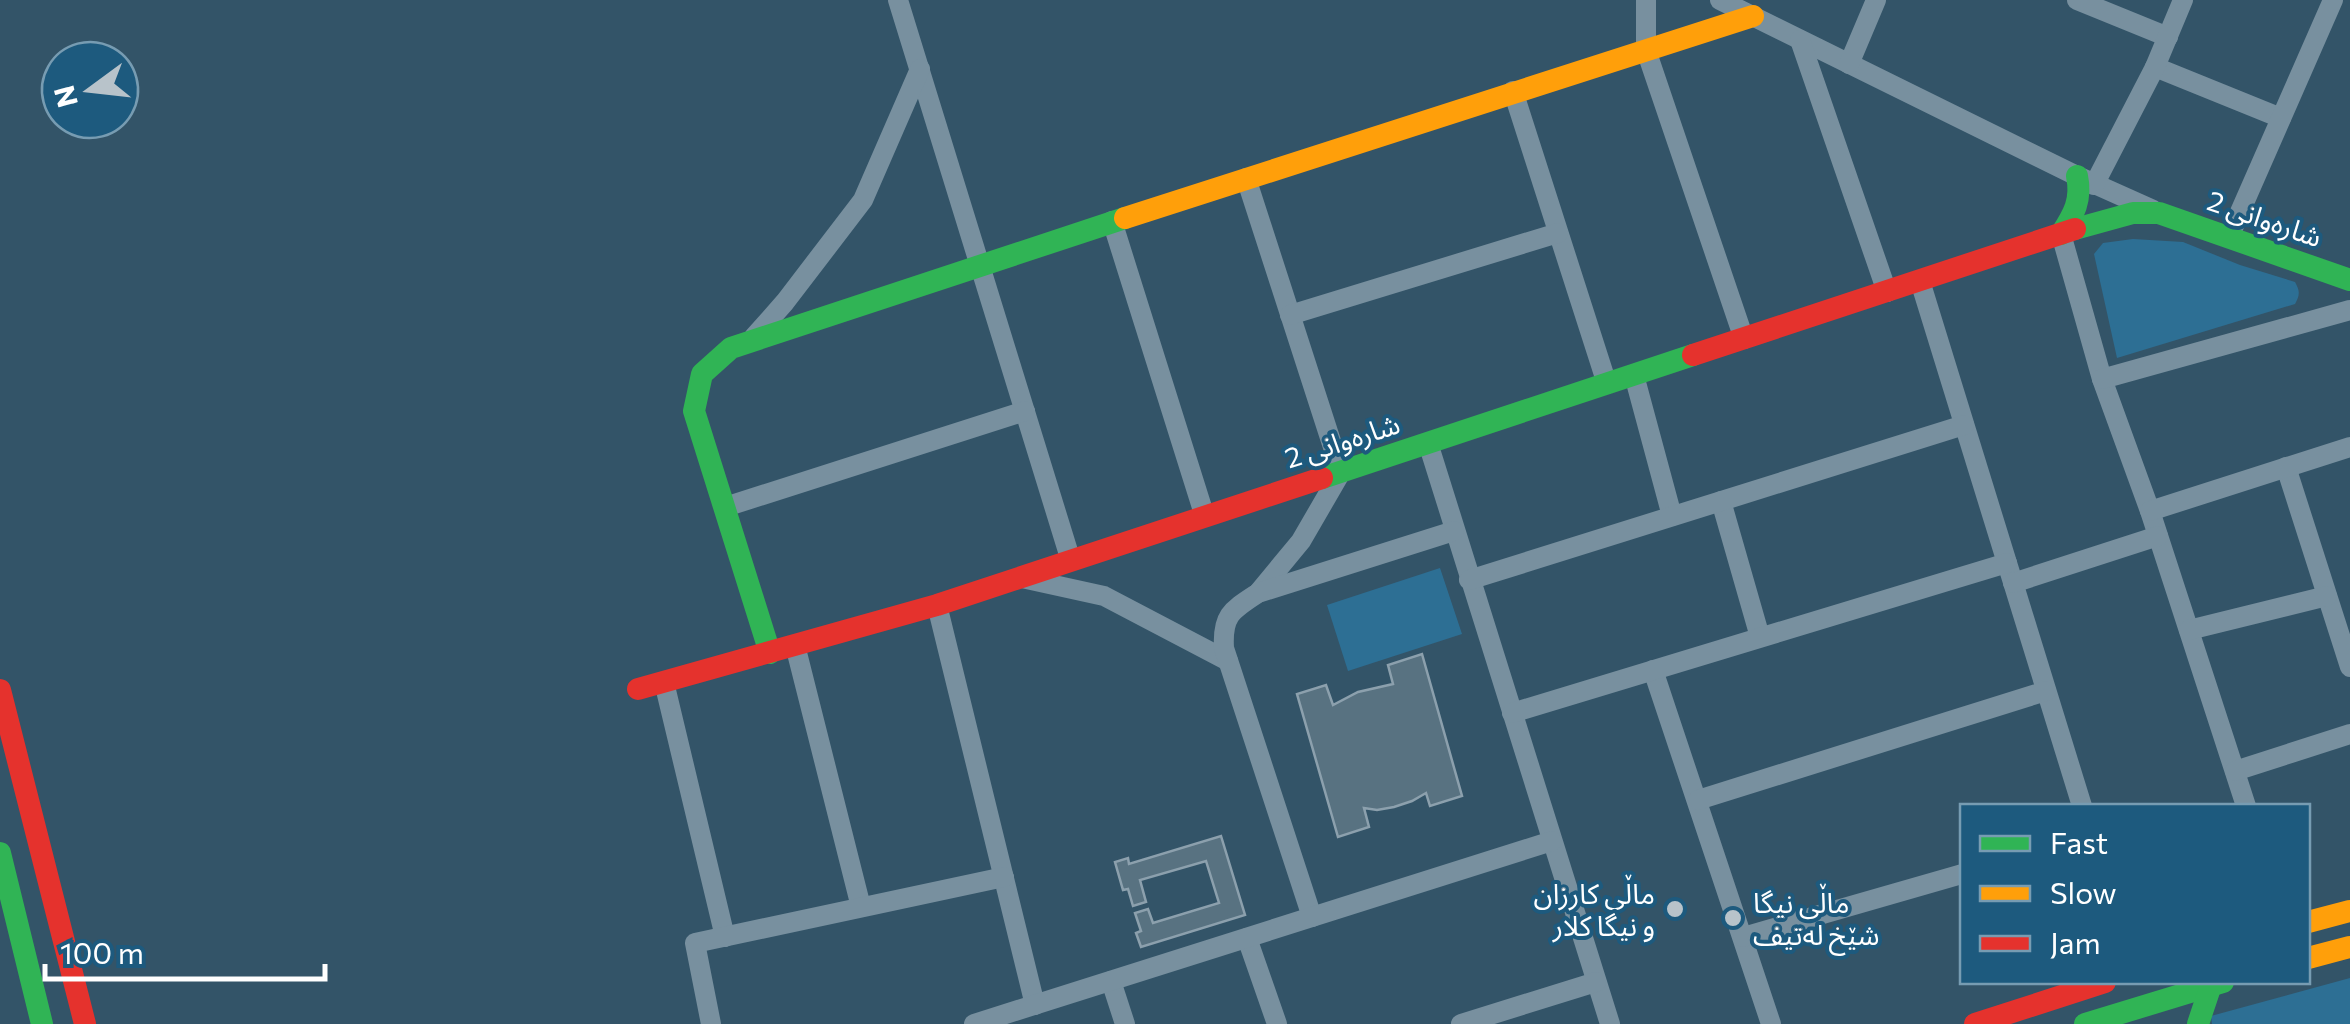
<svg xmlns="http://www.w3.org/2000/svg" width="2350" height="1024" font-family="Commissioner,'Noto Sans Arabic',sans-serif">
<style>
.green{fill:#2d6f94}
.building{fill:#587281;stroke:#8ca0ad;stroke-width:2.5}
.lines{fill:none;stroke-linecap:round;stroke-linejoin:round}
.street{stroke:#78909f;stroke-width:20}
.fast{stroke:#30b455;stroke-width:22}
.slow{stroke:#ff9f0a;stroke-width:22}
.jam{stroke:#e5322d;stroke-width:22}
.poi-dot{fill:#b8c3ca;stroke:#1d5a7e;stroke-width:4}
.labels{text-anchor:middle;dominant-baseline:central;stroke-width:8;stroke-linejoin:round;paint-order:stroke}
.street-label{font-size:28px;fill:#fff;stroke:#1d5a7e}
.poi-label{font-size:28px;fill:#fff;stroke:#1d5a7e;text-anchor:end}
</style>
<rect width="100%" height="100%" fill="#335468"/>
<g class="green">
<path d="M2133,239L2183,242L2240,265L2295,282C2300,291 2300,295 2295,304L2117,358L2094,254L2103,243Z"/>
<path d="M1440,568L1462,634L1348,671L1327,605Z"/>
<path d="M2350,978V1024H2212L2211,1016Z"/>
</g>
<g class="building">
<path d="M1422,654L1462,796L1430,806L1426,793L1412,801L1394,807L1377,810L1364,808L1369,827L1338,837L1297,694L1326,685L1333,705L1358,692L1393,684L1388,665Z"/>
<path d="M1221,836L1245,915L1141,947L1136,933L1141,931L1135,913L1148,909L1153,923L1219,903L1206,861L1140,880L1146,902L1133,906L1128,889L1123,890L1115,862L1128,858L1129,864Z"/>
</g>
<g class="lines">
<g class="street">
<path d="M898,0L1071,561"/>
<path d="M1646,0V50L1744,339"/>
<path d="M1720,0L2077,176L2153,210"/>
<path d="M2077,0L2168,37"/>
<path d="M1800,40L1887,292"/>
<path d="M1849,64L1876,0"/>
<path d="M2155,67L2281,118"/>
<path d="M1513,91L1607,384"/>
<path d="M1246,178L1341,472L1301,541L1258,593"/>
<path d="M2094,185L2155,67L2183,0"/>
<path d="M1112,221L1205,517"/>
<path d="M2061,234L2102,379L2150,511L2246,806"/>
<path d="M2229,237L2333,0"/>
<path d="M1920,281L2082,806"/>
<path d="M1290,315L1558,233"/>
<path d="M754,337L785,302L863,200L920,69"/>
<path d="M1634,375L1672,516"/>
<path d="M2102,379L2350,310"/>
<path d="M1428,443L1610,1024"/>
<path d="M2286,467L2350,667"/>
<path d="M1721,501L1760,637"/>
<path d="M725,507L1025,411"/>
<path d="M2150,511L2350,447"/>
<path d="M1022,578L1104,596L1228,661"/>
<path d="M1469,580L1964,425"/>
<path d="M2013,583L2158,536"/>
<path d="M937,605L1035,1005"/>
<path d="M2189,630L2327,596"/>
<path d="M795,645L861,907"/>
<path d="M1653,670L1771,1024"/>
<path d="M664,682L725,937"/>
<path d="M1512,713L2007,563"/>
<path d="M2235,771L2350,734"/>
<path d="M1698,800L2046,691"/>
<path d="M1312,917L1224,648C1222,615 1232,610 1258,593L1454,531"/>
<path d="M1743,937L1962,874"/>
<path d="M1247,938L1277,1024"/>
<path d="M1111,981L1125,1024"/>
<path d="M711,1024L695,943L1004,877"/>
<path d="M974,1024L1552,841"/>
<path d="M1461,1024L1596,982"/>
</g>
<g class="fast">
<path d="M2075,229L2133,213H2159L2350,280"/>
<path d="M2061,234C2074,214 2082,200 2077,176"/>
<path d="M1322,478L1693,355"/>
<path d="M770,653L694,411L702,374L731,348L1125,218"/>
<path d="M0,853L42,1024"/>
<path d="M2085,1024L2223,982"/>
<path d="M2198,1024L2211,985"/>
</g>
<g class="slow">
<path d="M1125,218L1753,16"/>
<path d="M2308,922L2350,911"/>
<path d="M2308,958L2350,947"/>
</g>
<g class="jam">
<path d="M1693,355L2075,229"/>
<path d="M638,689L937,605L1322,478"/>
<path d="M0,690L85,1024"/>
<path d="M1975,1024L2105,982"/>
</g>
</g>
<g class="poi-dot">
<circle cx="1675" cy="909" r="10"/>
<circle cx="1733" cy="918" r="10"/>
</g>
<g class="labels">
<g class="street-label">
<text transform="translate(2265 218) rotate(19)">شارەوانی 2</text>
<text transform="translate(1342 440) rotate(-18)">شارەوانی 2</text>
</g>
<g class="poi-label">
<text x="1655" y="893">ماڵی کارزان<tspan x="1655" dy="32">و نیگا کلار</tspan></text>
<text x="1753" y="902" text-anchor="start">ماڵی نیگا<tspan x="1753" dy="32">شێخ لەتیف</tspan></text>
</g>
</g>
<rect x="1960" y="804" width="350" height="180" fill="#1d5a7e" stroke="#779cb2" stroke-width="2.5"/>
<rect x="1980" y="836" width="50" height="15" fill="#30b455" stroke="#779cb2" stroke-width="2.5"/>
<text x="2050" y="854" font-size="30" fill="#ffffff">Fast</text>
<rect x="1980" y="886" width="50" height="15" fill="#ff9f0a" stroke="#779cb2" stroke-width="2.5"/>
<text x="2050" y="904" font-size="30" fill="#ffffff">Slow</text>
<rect x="1980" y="936" width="50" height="15" fill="#e5322d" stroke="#779cb2" stroke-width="2.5"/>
<text x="2050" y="954" font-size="30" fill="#ffffff">Jam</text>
<g transform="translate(90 90) rotate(255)"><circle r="48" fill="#1d5a7e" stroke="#779cb2" stroke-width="2.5"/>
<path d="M0-8L18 38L0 25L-18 38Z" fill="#b8c3ca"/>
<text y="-15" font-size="28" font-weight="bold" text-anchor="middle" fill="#ffffff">N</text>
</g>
<path d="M45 964v15h280v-15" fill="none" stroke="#ffffff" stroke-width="5"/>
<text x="60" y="964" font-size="30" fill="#ffffff" stroke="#1d5a7e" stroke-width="8" paint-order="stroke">100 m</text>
</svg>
